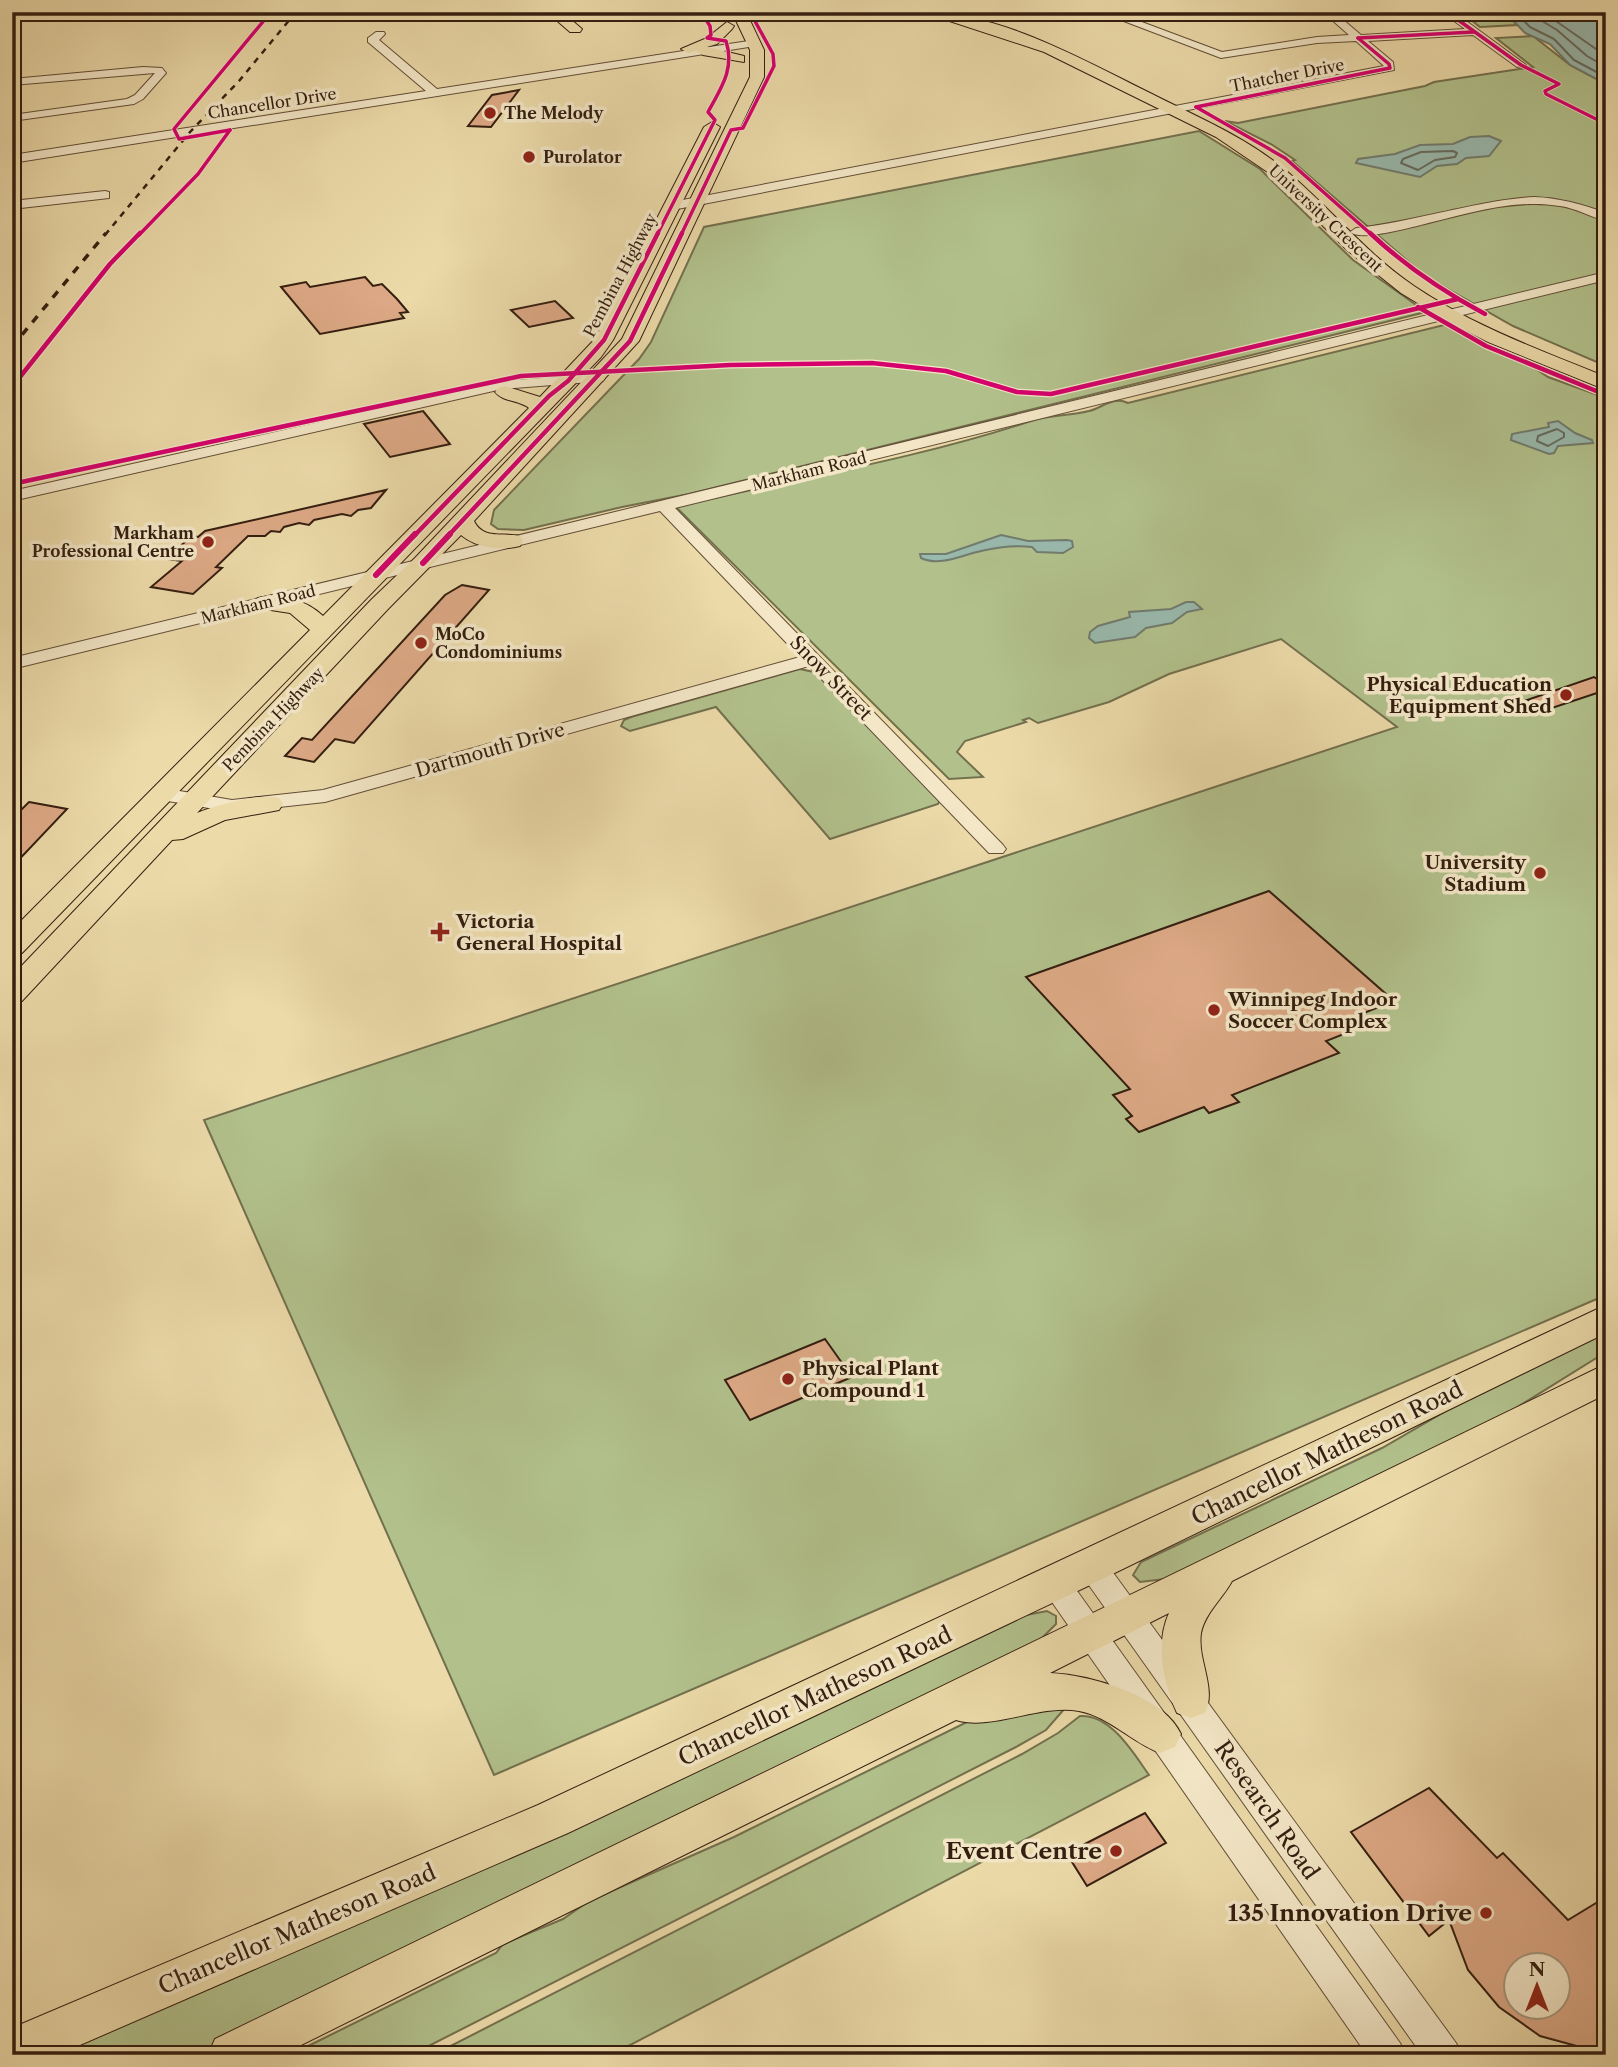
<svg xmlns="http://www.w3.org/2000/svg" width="1618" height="2067" font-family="'Libre Caslon Text',serif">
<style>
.green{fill:#b2c18c;stroke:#73704e;stroke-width:2}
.water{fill:#99baae;stroke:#717c6f;stroke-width:2}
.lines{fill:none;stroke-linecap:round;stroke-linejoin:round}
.shore{stroke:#666c5f;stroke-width:2}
.building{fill:#dda986;stroke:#341e10;stroke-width:2;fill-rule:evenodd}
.minor-casing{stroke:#624d36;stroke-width:2}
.major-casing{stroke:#341e10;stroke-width:2}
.minor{fill:#f3e7c7;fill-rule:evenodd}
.major{fill:#ecdaa9;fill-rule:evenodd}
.rail-far1{stroke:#341e10;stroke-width:2.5;stroke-dasharray:6 6;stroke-linecap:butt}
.rail{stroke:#341e10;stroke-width:3.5;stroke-dasharray:8 8;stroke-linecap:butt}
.cycleway-far2-casing{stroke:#f3e7c7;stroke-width:5}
.cycleway-far1-casing{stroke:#f3e7c7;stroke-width:7}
.cycleway-casing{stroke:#f3e7c7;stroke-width:10}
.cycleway-far2{stroke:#d6006c;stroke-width:3.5}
.cycleway-far1{stroke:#d6006c;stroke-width:4.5}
.cycleway{stroke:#d6006c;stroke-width:6}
.poi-dot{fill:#8f2418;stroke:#f3e7c7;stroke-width:2.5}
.labels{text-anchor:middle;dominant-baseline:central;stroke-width:7;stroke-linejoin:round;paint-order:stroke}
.far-street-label{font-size:16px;fill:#341e10;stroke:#f3e7c7}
.far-poi-label{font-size:16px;font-weight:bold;fill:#341e10;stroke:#f3e7c7;text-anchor:start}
.street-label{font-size:19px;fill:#341e10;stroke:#f3e7c7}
.poi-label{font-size:19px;font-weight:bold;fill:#341e10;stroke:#f3e7c7;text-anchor:start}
.near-street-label{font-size:23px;fill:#341e10;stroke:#f3e7c7}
.near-poi-label{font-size:23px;font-weight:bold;fill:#341e10;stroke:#f3e7c7;text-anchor:end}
</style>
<rect width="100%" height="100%" fill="#ecdaa9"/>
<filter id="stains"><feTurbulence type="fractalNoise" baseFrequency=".00286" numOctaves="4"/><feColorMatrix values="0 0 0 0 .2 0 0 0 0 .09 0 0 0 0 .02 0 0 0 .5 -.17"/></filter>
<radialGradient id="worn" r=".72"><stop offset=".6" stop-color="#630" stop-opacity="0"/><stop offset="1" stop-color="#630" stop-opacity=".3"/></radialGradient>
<g class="green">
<path d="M1461,12H1505L1517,25L1480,27Z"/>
<path d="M1533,36L1570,65L1606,84V366L1513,326L1425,276L1292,161L1295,160L1271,144L1225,121L1238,123L1425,86L1434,82L1533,67L1496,38Z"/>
<path d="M1199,131L1260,169L1353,260L1426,312L689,494L622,507L524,530L498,529L491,524L494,510L639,359L651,342L704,227Z"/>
<path d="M1448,324L1526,362L1548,377L1606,398V1295L494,1775L204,1120L1397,727L1281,639L1169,674L1109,702L1038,723L1029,718L1023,720L1026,722L965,741L957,752L983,777L949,779L676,507C794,479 916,459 1031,421C1050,415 1069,416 1089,411C1102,408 1113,396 1128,403Z"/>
<path d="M800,669L818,673L940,800L938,804L830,839L716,707L630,731L621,726L624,720L631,717Z"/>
<path d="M1606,1328V1352L1503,1416L1165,1579L1140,1582L1133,1575L1141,1562L1382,1448L1503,1378Z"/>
<path d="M1047,1611L1056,1616V1624L1034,1646L198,2055H38L1011,1618Z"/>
<path d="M1066,1707L1046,1730L1016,1747L411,2055H290L496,1953L503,1944L563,1919L589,1901L734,1837L971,1720Z"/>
<path d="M1080,1716C1111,1714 1134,1754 1149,1775L611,2055H433L1022,1754L1058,1733Z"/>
</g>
<g class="water">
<path d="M1505,12H1606V84L1570,65L1550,44L1525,33Z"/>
<path d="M1489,136L1501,141L1489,156L1466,158L1457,164L1437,166L1420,177L1356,163L1358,159L1395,154L1420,145L1453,144L1470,137Z"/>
<path d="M1558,421L1575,433L1592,440L1593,443L1558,446L1554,453L1549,454L1511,440L1512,434L1549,427L1548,423Z"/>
<path d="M1001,535L1028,541L1067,540L1072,541L1073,547L1063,553L1037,552L1032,547C1016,545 998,547 981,551C962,555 940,567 921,558L920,554H946Z"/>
<path d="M1186,602H1194L1202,609L1187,612L1172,623L1146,628L1135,637L1095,643L1089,638L1090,632L1098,626L1130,617L1129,612L1171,609Z"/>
</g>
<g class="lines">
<g class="shore">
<path d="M1515,12L1530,27L1554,39L1574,60L1606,77"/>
<path d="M1527,12L1557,30L1587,56L1606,67"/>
<path d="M1543,12L1606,56"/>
<path d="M1453,151L1457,153L1455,157L1435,160L1418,170L1401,163L1403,159L1421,152Z"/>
<path d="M1557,429L1564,433V437L1548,446L1537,441L1538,436Z"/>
</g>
</g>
<g class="building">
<path d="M519,90L491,127L468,126L492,95Z"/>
<path d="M365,277L373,286L382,284L397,299L408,312L400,313L404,318L320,334L281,287L306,282L310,287Z"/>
<path d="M555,301L573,318L529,327L511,310Z"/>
<path d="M423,411L450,444L390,457L364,424Z"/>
<path d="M386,490L371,508L358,510L351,516L342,514L314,520L309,525L299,523L284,527L280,532L271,531L265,536H248L216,567L222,568L193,594L151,587L182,561L167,559L191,536L198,537L205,531Z"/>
<path d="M462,585L489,590L354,743L335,739L314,762L285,756L302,738L312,740L445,595Z"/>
<path d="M1594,677L1606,685V690L1543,711L1527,700Z"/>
<path d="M29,802L67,809L12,867V819Z"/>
<path d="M1269,891L1394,1001L1349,1019L1359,1028L1326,1041L1339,1053L1232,1095L1239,1102L1209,1113L1204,1107L1139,1132L1126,1119L1132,1116L1113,1095L1130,1089L1026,977Z"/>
<path d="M825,1339L852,1377L750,1420L725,1380Z"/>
<path d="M1429,1788L1497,1858L1503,1853L1568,1920L1606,1897V2050L1584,2048L1540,2036L1499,2007L1468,1970L1449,1920L1429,1936L1351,1832ZM1516,1965H1558V2007H1516Z"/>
<path d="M1145,1813L1166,1843L1087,1886L1072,1862L1084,1855L1079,1847Z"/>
</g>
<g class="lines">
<defs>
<g id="minor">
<path d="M964,12H979L956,22L951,19Z"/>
<path d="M1100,12H1115L1222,52L1317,37L1349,35L1323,12H1334L1361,35L1465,29L1442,12H1454L1526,65L1517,67L1473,35L1368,41L1393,62L1394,70L672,210L666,206L672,202L1384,66L1356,41L1317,43L1221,58Z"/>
<path d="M376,32H384L385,34L379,40L437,89L755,40L760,43L755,46L12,163V155L426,91L368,42V38Z"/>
<path d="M143,67L162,68L166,73L143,99L134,104L12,121V115L127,99L135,95L155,73L12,85V79Z"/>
<path d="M105,191L109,192V198L12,209V201Z"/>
<path d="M1534,197C1560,198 1581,204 1606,213V221C1590,217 1576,208 1560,206C1512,198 1463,215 1417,226C1403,229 1360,241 1350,232L1356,228C1416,222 1473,201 1534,197Z"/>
<path d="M1606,272V280L675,508L1003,845L1006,849L1003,853H989L809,666L325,802L232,812L162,800L155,798L152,794L155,790L162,788L232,800L323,790L800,657L660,511L12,669V658Z"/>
<path d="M598,374L603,375L605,378L603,381L502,389L12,501V491L502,381Z"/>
<path d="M1091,1552L1101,1556L1456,2043L1462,2055H1422L1081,1574L1076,1565L1081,1556Z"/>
<path d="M1055,1570L1065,1574L1400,2043L1406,2055H1367L1045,1592L1040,1583L1045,1574Z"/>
</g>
<g id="major">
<path d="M547,12H562L582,29L580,32H570Z"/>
<path d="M732,12H746L764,50V77L639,341L474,521C483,540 503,532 520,536L523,541L520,546C499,551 477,548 461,535L388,609L197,813C217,805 259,793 279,798L283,804L279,810L225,820L183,839L172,840L22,1001L12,1003V976L372,599L415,558L622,339L750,77V50Z"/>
<path d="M922,12C1000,12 1081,59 1150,93C1195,116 1244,136 1284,169C1329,206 1365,253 1414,286C1473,326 1540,350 1606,377V390L1488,342L1452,324L1401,293L1347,250L1272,175L1216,137L1044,52Z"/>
<path d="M727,22L734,26L732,29L717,44L707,47L744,56V62L703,55L696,51L688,53L681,49L707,38Z"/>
<path d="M712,122L720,127L613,340L601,357L22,953L12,956V930L310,630L290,613L258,608L255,603L258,598C280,593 307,600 323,616L529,408C519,400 503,402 495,392L498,388L505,386L540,397L595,339L704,127Z"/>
<path d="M1606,1305V1333L1086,1587L568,1833L57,2055H12V2028L538,1805Z"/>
<path d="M1606,1364V1394L1232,1581C1223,1598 1205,1613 1201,1633C1197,1660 1217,1688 1205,1713L1191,1718L1177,1713C1163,1683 1155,1644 1169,1613L1050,1673C1090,1675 1163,1695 1181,1734L1175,1747L1160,1753C1131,1742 1110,1717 1079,1711C1039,1704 992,1731 956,1720L281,2055H208L215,2039Z"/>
</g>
</defs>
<use href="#minor" class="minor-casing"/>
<use href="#major" class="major-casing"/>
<use href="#minor" class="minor"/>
<use href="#major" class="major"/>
<path class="rail-far1" d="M105,235L190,132L239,81L296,12"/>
<path class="rail" d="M12,347L106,233"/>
<defs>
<g id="cycleway-far2">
<path d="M1447,12L1521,65L1559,84L1545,91L1546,94L1606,124"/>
<path d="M1358,38L1474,32"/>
<path d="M1196,107L1285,158L1372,235"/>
<path d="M1196,107L1390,68L1389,64L1358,38"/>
<path d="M230,130L179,139L174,129L271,12"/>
<path d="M139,235L198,174L230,130"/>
<path d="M657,235L715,120L708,112C721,88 735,69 726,41L707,38L711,35L710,26L701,12"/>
<path d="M681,235L731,130L743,128L774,66L773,54L750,12"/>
</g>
<g id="cycleway-far1">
<path d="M1370,233C1405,266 1442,291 1485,314"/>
<path d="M1418,307L1486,346L1606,395"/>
<path d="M12,387L110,264L140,233"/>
<path d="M12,484L521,376L730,365L872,363L946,371L1017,392L1051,394L1458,299"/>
<path d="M414,536L549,396L568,381L604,340L658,233"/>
<path d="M448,536L630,341L682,233"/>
</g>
<g id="cycleway">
<path d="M423,563L450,534"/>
<path d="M376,575L415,534"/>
</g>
</defs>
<use href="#cycleway-far2" class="cycleway-far2-casing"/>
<use href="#cycleway-far1" class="cycleway-far1-casing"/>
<use href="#cycleway" class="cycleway-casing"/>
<use href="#cycleway-far2" class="cycleway-far2"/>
<use href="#cycleway-far1" class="cycleway-far1"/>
<use href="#cycleway" class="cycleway"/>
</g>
<g class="poi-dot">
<circle cx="490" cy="113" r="7"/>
<circle cx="529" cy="157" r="7"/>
<circle cx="208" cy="542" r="7"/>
<circle cx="421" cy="643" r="7"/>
<circle cx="1566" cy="695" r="7"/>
<circle cx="1540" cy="873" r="7"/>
<path d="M436.5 921.5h7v7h7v7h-7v7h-7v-7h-7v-7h7z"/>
<circle cx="1214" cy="1010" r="7"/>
<circle cx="788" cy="1379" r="7"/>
<circle cx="1116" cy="1851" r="7"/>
<circle cx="1486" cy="1913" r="7"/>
</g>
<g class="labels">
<g class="far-street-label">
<text transform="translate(1287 75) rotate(-11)">Thatcher Drive</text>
<text transform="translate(272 103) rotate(-9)">Chancellor Drive</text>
<text transform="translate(1326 218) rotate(43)">University Crescent</text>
<text transform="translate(620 275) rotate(-62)">Pembina Highway</text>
<text transform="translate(809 471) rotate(-14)">Markham Road</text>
<text transform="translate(258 604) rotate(-14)">Markham Road</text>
<text transform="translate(273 719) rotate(-46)">Pembina Highway</text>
</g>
<g class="far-poi-label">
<text x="504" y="113">The Melody</text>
<text x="543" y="157">Purolator</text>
<text x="194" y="533" text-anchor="end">Markham<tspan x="194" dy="18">Professional Centre</tspan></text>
<text x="435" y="634">MoCo<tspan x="435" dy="18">Condominiums</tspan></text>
</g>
<g class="street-label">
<text transform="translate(831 678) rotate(46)">Snow Street</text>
<text transform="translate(490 750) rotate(-16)">Dartmouth Drive</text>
</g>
<g class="poi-label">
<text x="1552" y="684" text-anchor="end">Physical Education<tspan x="1552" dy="22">Equipment Shed</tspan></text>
<text x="1526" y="862" text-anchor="end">University<tspan x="1526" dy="22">Stadium</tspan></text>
<text x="456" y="921">Victoria<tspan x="456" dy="22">General Hospital</tspan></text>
<text x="1228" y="999">Winnipeg Indoor<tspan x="1228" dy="22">Soccer Complex</tspan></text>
<text x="802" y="1368">Physical Plant<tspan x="802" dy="22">Compound 1</tspan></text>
</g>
<g class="near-street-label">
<text transform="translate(1327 1453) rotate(-26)">Chancellor Matheson Road</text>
<text transform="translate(815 1696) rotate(-25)">Chancellor Matheson Road</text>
<text transform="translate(1267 1810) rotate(55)">Research Road</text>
<text transform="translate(297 1929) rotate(-23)">Chancellor Matheson Road</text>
</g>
<g class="near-poi-label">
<text x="1102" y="1851">Event Centre</text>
<text x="1472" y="1913">135 Innovation Drive</text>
</g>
</g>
<rect width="1618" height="2067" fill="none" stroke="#ecdaa9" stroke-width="42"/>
<rect x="14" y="14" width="1590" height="2039" fill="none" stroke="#341e10" stroke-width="3.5"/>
<rect x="21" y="21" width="1576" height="2025" fill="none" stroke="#341e10" stroke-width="2"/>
<g transform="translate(1537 1986)"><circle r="33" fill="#f3e7c7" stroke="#a7977e" stroke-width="2"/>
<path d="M0-5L12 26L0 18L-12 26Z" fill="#8f2418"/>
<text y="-10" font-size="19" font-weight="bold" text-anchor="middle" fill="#341e10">N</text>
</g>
<rect width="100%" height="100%" filter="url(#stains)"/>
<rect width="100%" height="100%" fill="url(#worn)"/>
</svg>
